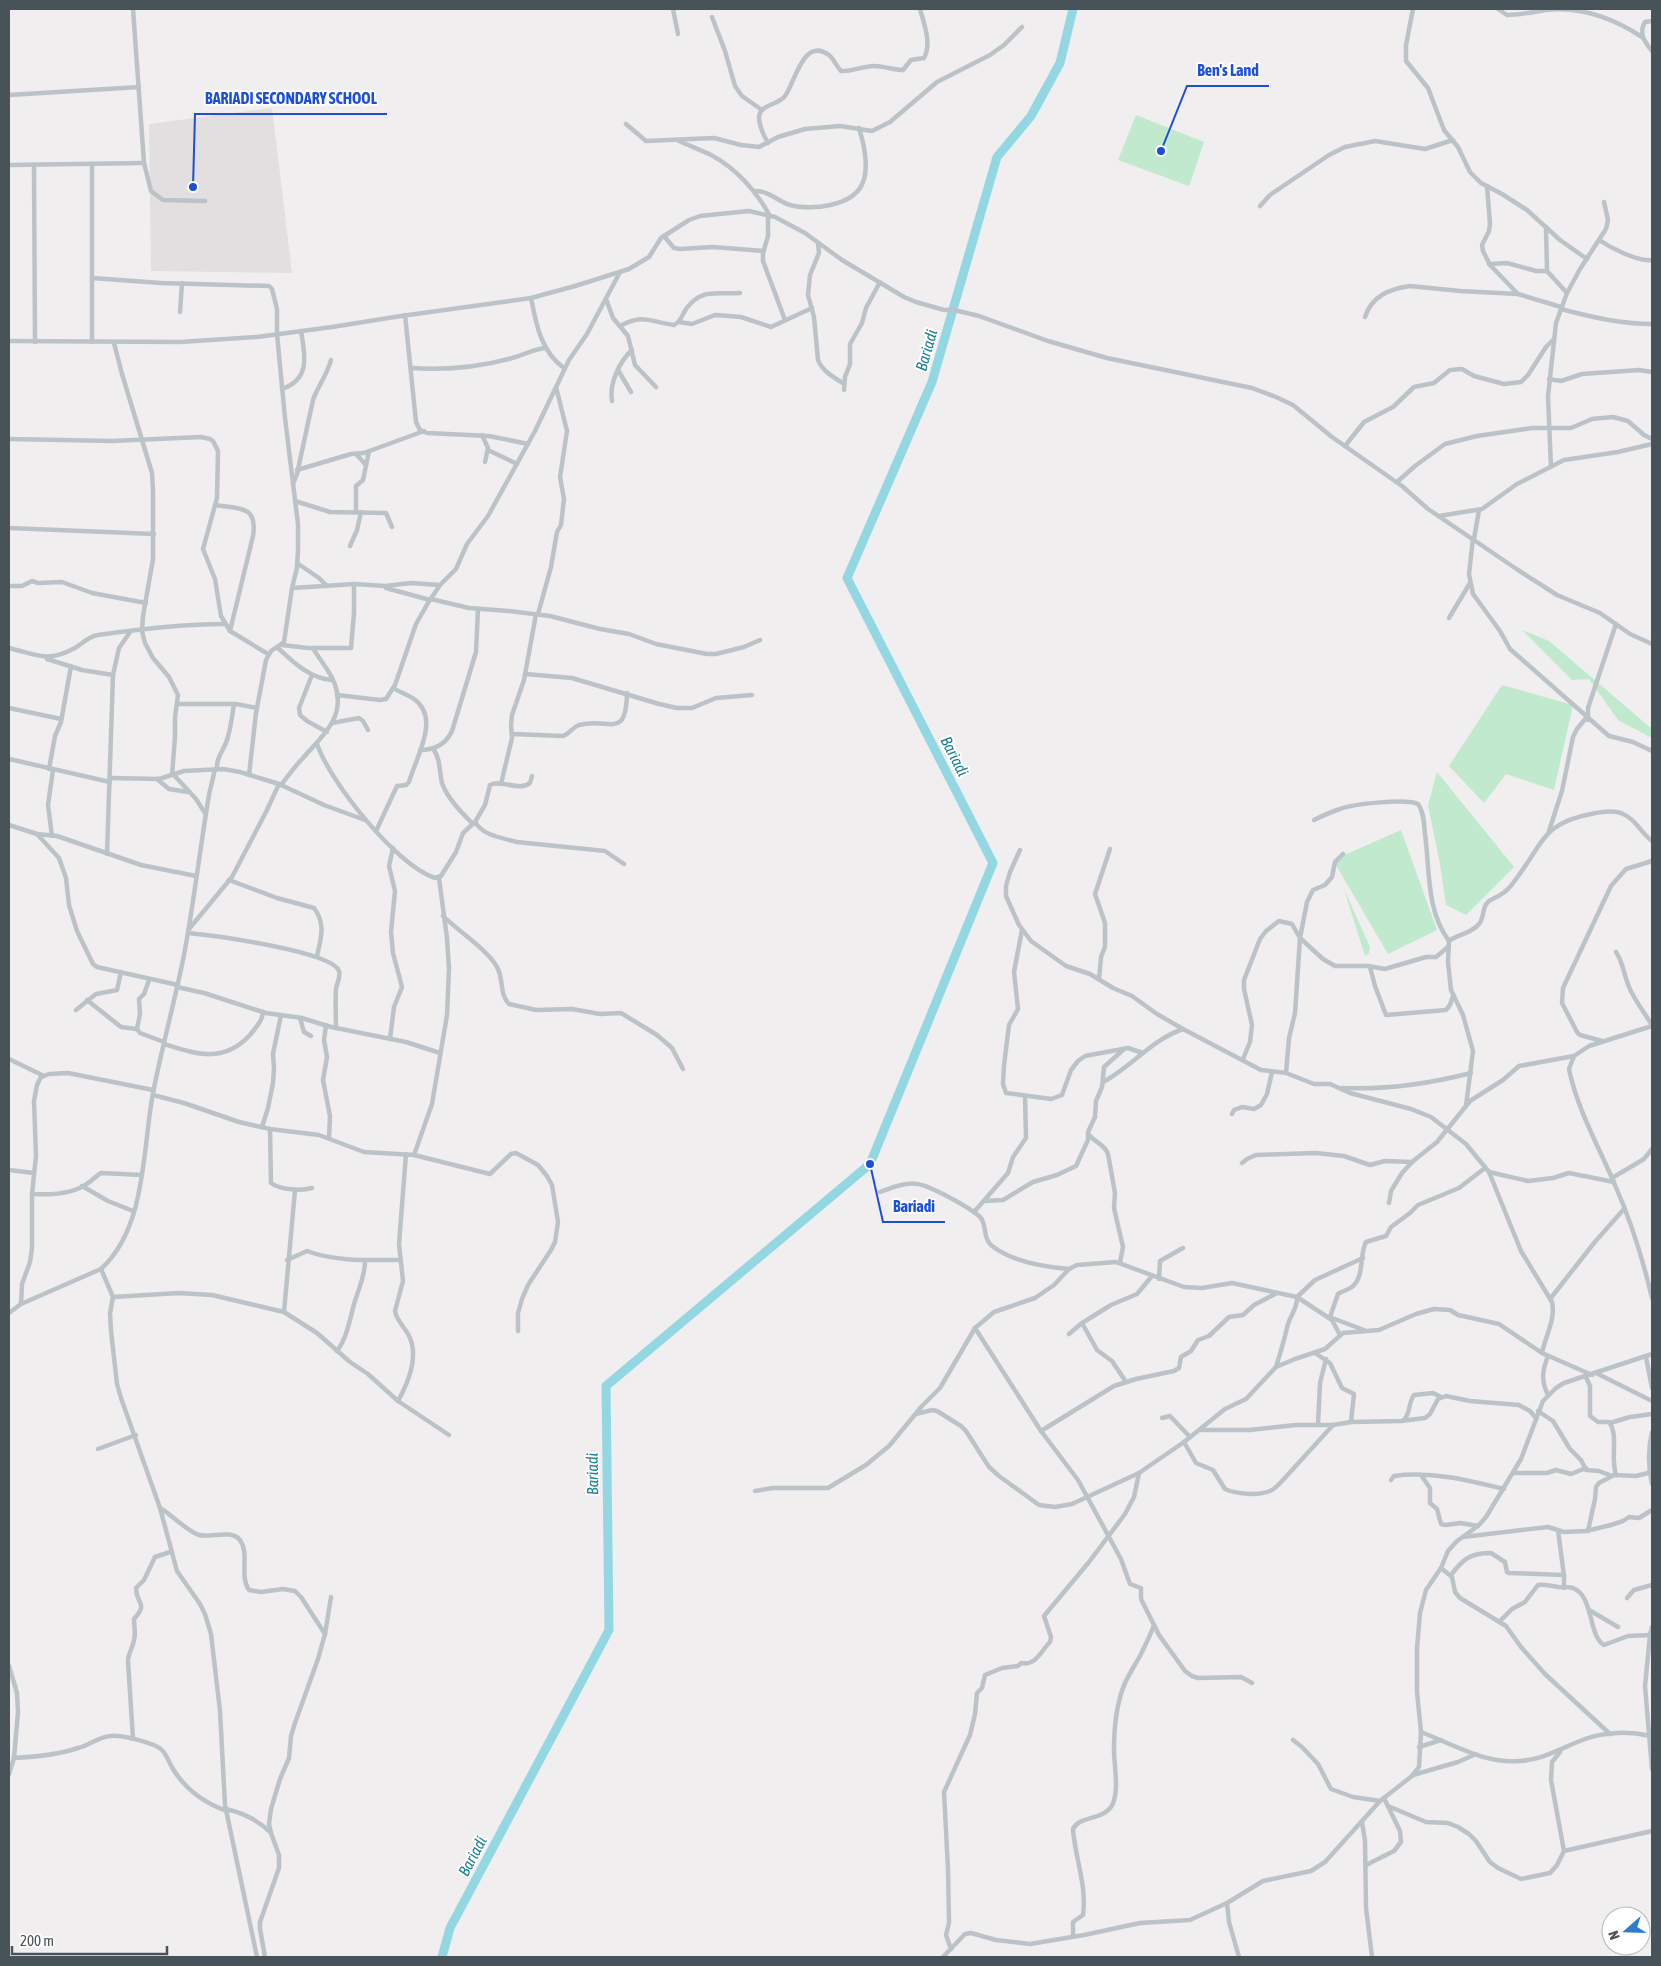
<svg xmlns="http://www.w3.org/2000/svg" width="1661" height="1966" font-family="'Asap Condensed',sans-serif">
<style>
.education{fill:#e1dfdf}
.green{fill:#c0e9ce}
.lines{fill:none;stroke-linecap:round;stroke-linejoin:round}
.stream{stroke:#92d7e2;stroke-width:1}
.river{stroke:#92d7e2;stroke-width:9}
.minor{stroke:#bbc3c9;stroke-width:4.5}
.labels{text-anchor:middle;dominant-baseline:central;stroke-width:4;stroke-linejoin:round;paint-order:stroke}
.water-label{font-size:16px;font-style:italic;fill:#1b8191;stroke:#fff}
.leader{fill:none;stroke:#1d4ed8;stroke-width:2}
.callout-dot{fill:#1d4ed8;stroke:#fff;stroke-width:2}
.callout-label{font-size:16px;text-anchor:middle;font-weight:bold;fill:#1d4ed8;stroke:#fff;stroke-width:4;stroke-linejoin:round;paint-order:stroke}
</style>
<rect width="100%" height="100%" fill="#f0eeee"/>
<path class="education" d="M272,108L292,273L151,271L149,124Z"/>
<g class="green">
<path d="M1136,115L1204,142L1189,186L1118,160Z"/>
<path d="M1522,630L1549,641L1652,729V738L1618,720L1589,679L1572,680Z"/>
<path d="M1502,685L1573,705L1554,790L1506,774L1484,803L1449,766Z"/>
<path d="M1437,772L1514,867L1466,915L1446,905L1440,864L1428,805Z"/>
<path d="M1401,830L1437,930L1388,954L1333,860Z"/>
<path d="M1344,889L1370,947L1369,953L1365,956Z"/>
</g>
<g class="lines">
<path class="stream" d="M1068,9L1071,16"/>
<path class="river" d="M442,1957L450,1928L609,1630L606,1386L870,1164L993,863L847,578L932,382L997,157L1031,116L1060,63L1073,9"/>
<g class="minor">
<path d="M133,9L144,163L151,191L163,200L205,201"/>
<path d="M673,9L678,34"/>
<path d="M1413,9L1406,45V61L1428,88L1444,130L1458,147L1470,172L1481,183L1502,194L1527,210L1560,240L1587,259"/>
<path d="M1498,9L1507,15C1521,15 1533,12 1546,10C1581,6 1613,18 1642,37"/>
<path d="M712,17L725,51L735,86L742,96L762,110"/>
<path d="M1652,21L1645,22C1638,34 1645,42 1652,51"/>
<path d="M9,95L139,87"/>
<path d="M626,124L646,141L714,138L741,145L759,147L778,137L805,129L840,126L872,131L890,122L937,82L990,55L1004,45L1022,27"/>
<path d="M679,141C690,146 701,150 711,155C736,168 757,192 770,216"/>
<path d="M768,143C764,136 759,126 759,117C760,104 779,105 785,96C795,83 803,36 829,55C834,59 836,66 841,71C851,72 863,66 874,66C884,66 893,70 903,70L911,60L924,58C932,43 924,24 920,9"/>
<path d="M9,165L144,163"/>
<path d="M34,165L35,342"/>
<path d="M92,165V342"/>
<path d="M1487,186L1490,224L1489,231L1482,245L1483,251L1490,265L1518,294L1561,307"/>
<path d="M755,191C770,191 777,201 790,205C811,211 855,206 863,182C869,166 864,144 859,128"/>
<path d="M1260,206L1270,195L1329,155L1345,147L1375,141L1425,149L1453,140"/>
<path d="M768,215V236L763,253V261L785,320"/>
<path d="M1546,227L1547,271L1567,293"/>
<path d="M664,236L674,248L680,249L713,247L764,251"/>
<path d="M1599,240C1611,248 1638,262 1652,260"/>
<path d="M818,243L819,253L810,275L808,295L814,317L818,360C822,371 835,378 844,384"/>
<path d="M1489,264L1507,263L1536,271H1547"/>
<path d="M92,278L161,283L269,286L272,289L277,309V334L285,418L298,524V550L297,568L292,588L284,642L271,651L266,660L256,713L249,775"/>
<path d="M531,298C536,324 541,352 564,368"/>
<path d="M606,299L613,318L628,336L635,365L656,387"/>
<path d="M1561,309C1591,317 1621,324 1652,324"/>
<path d="M180,312L182,283"/>
<path d="M405,315L416,422L420,430L427,433L489,436L528,444"/>
<path d="M1365,317C1372,296 1389,289 1410,286L1460,291L1518,294"/>
<path d="M679,322L692,324L715,315L729,316L741,317L771,327L812,308"/>
<path d="M620,326C644,313 650,322 674,325C681,322 682,315 686,309C702,287 717,295 740,293"/>
<path d="M9,341L180,342L257,337L332,327L401,316L531,298L575,286L629,269L649,257L661,238L689,220L700,216L749,211L775,217L805,233L842,260L904,297L916,302L944,310H954L979,316L1048,341L1107,358L1252,388L1276,397L1293,405L1332,437L1402,486L1428,509L1518,570L1557,595L1600,613L1630,634L1652,644"/>
<path d="M114,343L122,374L152,473L153,491V559L143,616L142,631L145,643L153,658L169,677L178,695L175,717V737L172,775"/>
<path d="M411,368C444,370 480,367 512,358C524,355 533,349 546,348"/>
<path d="M618,370L631,392"/>
<path d="M1549,379L1561,381L1582,374L1639,370L1652,372"/>
<path d="M282,389C311,379 305,355 301,331"/>
<path d="M844,390L845,377L850,364V344L862,323L866,308L880,282"/>
<path d="M612,401C609,384 619,362 632,350"/>
<path d="M482,435L488,448L485,462"/>
<path d="M9,439L112,441L201,437L210,439L213,441L218,451L217,498L203,549L215,579L221,616L230,631L268,654"/>
<path d="M1345,446L1364,422L1393,407L1414,387L1434,383L1450,370L1462,369L1474,376L1504,384L1521,382L1528,375L1546,347L1553,340"/>
<path d="M488,450L517,464"/>
<path d="M356,454L366,465"/>
<path d="M1551,467L1548,396L1556,323L1567,293L1580,269L1606,229L1608,220L1604,202"/>
<path d="M297,470L351,454L364,453L424,431"/>
<path d="M1397,482L1415,466L1445,444L1477,436L1532,428H1571L1592,419L1613,417L1628,421L1644,435L1652,439"/>
<path d="M293,484L297,474L313,400C318,386 327,375 331,360"/>
<path d="M295,501L330,512L386,513L392,527"/>
<path d="M215,505C239,509 258,505 253,536L230,631"/>
<path d="M356,512V486L363,480L369,451"/>
<path d="M1439,516L1482,509L1517,484L1564,460L1618,452L1652,444"/>
<path d="M9,528L154,534"/>
<path d="M1473,538L1469,574L1473,594L1500,631L1510,649L1609,736L1633,742L1652,751"/>
<path d="M1474,539L1479,510"/>
<path d="M350,546L357,530L361,512"/>
<path d="M297,563L319,578L327,586"/>
<path d="M9,586H22L32,581L38,583L62,582L92,593L146,603"/>
<path d="M292,588L355,584L385,586L411,583L440,585"/>
<path d="M386,588L430,600"/>
<path d="M431,599L469,608L509,611L550,616L600,629L629,634L656,644L707,654H716L744,647L760,640"/>
<path d="M538,614L551,567L557,532L561,525L564,499L560,477L567,431L556,387"/>
<path d="M1449,618L1470,583"/>
<path d="M282,645L308,648H351L354,613V584"/>
<path d="M277,647C292,661 310,679 332,680"/>
<path d="M9,648C38,655 47,663 75,648C83,643 89,636 98,635C140,629 183,624 225,624"/>
<path d="M47,659L82,670L113,675"/>
<path d="M525,674L572,678L659,704L677,708H692L716,698L752,695"/>
<path d="M312,675L299,708L300,715L307,721L327,732"/>
<path d="M337,695L380,700L386,699L395,685L416,624L428,603L440,585L456,569L467,544L488,516L535,431L569,360L587,334L620,272"/>
<path d="M178,704H236L257,708"/>
<path d="M9,708L61,719"/>
<path d="M1588,720V708L1616,624"/>
<path d="M332,723L359,718L363,721L368,730"/>
<path d="M512,734L563,736C570,734 571,728 579,725C609,717 626,741 627,693"/>
<path d="M317,744C330,782 396,865 435,878L441,876L456,852L463,833L475,822L485,805L490,785C502,779 519,792 530,783L532,776"/>
<path d="M433,748C441,761 439,770 442,783C447,798 462,813 473,824"/>
<path d="M420,750C435,750 446,744 452,731L476,652L478,609"/>
<path d="M9,759L110,782"/>
<path d="M49,769L55,736L61,722L71,666"/>
<path d="M217,769C216,757 224,750 227,740C231,728 232,716 234,704"/>
<path d="M173,774L196,799L205,813"/>
<path d="M110,778L159,779L184,771L223,769L240,772L279,784L324,805L365,820"/>
<path d="M157,779L169,789L188,792"/>
<path d="M501,784L512,738L511,725L512,715L524,680L536,614"/>
<path d="M281,785C288,776 295,766 303,758C320,738 345,719 336,688C333,674 320,661 313,648"/>
<path d="M1314,820C1322,816 1331,812 1340,809C1353,804 1407,798 1418,804C1424,812 1424,824 1425,834C1430,871 1426,910 1449,941"/>
<path d="M475,822C483,836 503,838 517,842L605,851L624,864"/>
<path d="M9,825L37,834L57,836L141,865L196,876"/>
<path d="M376,831L397,786L406,785L409,782C416,757 441,718 414,699C407,694 399,692 393,688"/>
<path d="M1549,831L1562,791L1573,737L1577,729L1586,718"/>
<path d="M37,834L59,858L66,878L69,905L77,931L93,964L97,967L178,985"/>
<path d="M52,836L48,805L53,770"/>
<path d="M1020,850L1010,872L1006,886V896L1019,925L1031,941L1066,966L1090,974L1113,988L1132,996L1157,1014L1183,1029L1261,1070L1286,1073L1314,1084H1330L1350,1093L1411,1109L1431,1117L1466,1144L1489,1172L1521,1251L1552,1302C1556,1319 1545,1337 1542,1353"/>
<path d="M107,854L113,675L119,648L130,632"/>
<path d="M229,880L277,898L314,908C326,924 321,938 317,956"/>
<path d="M443,916C458,931 488,950 497,967C504,979 499,994 509,1004L536,1010L572,1009L600,1014L621,1013L657,1035L672,1048L683,1069"/>
<path d="M189,929L232,877L266,812L279,784"/>
<path d="M1022,930L1014,972L1018,1009L1009,1025L1004,1065L1003,1084L1006,1093L1051,1099L1062,1095L1071,1070L1078,1061L1085,1056L1128,1048L1143,1053"/>
<path d="M188,933C210,935 332,951 339,971C341,976 337,983 336,989C335,1002 336,1015 336,1028"/>
<path d="M1616,952C1623,962 1624,975 1629,987C1635,1001 1644,1012 1652,1025"/>
<path d="M1370,967L1375,986L1386,1015L1446,1010L1450,1005L1453,996"/>
<path d="M1099,979L1101,957L1105,947V923L1095,894L1110,849"/>
<path d="M149,980L144,994L139,999L140,1014L137,1029L140,1033L164,1042"/>
<path d="M177,987L204,993L266,1013L302,1018L331,1027L406,1042L440,1053"/>
<path d="M87,1000L121,1027L137,1029"/>
<path d="M76,1010L96,994L117,990L121,972"/>
<path d="M300,1018L304,1032L311,1036"/>
<path d="M326,1025L324,1040L327,1057L323,1080L330,1116L329,1138"/>
<path d="M1652,1026L1589,1046L1574,1056L1569,1069C1577,1109 1599,1147 1615,1185C1631,1221 1643,1260 1652,1298"/>
<path d="M390,1039L394,1007L402,987L393,953L391,932L395,891L389,866L393,848"/>
<path d="M1602,1041L1580,1035L1577,1032L1562,1003L1563,988L1611,886L1626,869L1652,861"/>
<path d="M164,1044C196,1054 223,1064 250,1035C256,1027 262,1022 263,1012"/>
<path d="M9,1059L44,1076"/>
<path d="M1243,1059L1250,1042L1252,1025L1244,989V980L1260,939L1266,931L1279,921L1292,924L1300,938L1323,959L1335,966H1368L1385,969L1426,957H1436L1448,947"/>
<path d="M1286,1073L1289,1038L1295,1013L1300,938L1307,902L1313,890L1325,885L1332,877L1335,862L1343,854"/>
<path d="M1103,1082C1131,1067 1153,1039 1183,1029"/>
<path d="M1342,1088C1386,1090 1428,1084 1471,1073"/>
<path d="M153,1095L184,1103L239,1122L270,1129L319,1135L364,1152L414,1155L490,1174L511,1154L516,1153L538,1165L547,1176L552,1185L558,1222L555,1242L551,1250L528,1285L522,1299L518,1313V1331"/>
<path d="M1466,1106L1473,1051L1463,1015L1451,990L1448,962L1449,941C1458,934 1471,934 1479,924C1484,919 1482,909 1487,903C1490,899 1496,898 1500,895C1506,892 1512,885 1516,879C1543,844 1542,823 1591,814C1600,812 1612,810 1621,813C1636,819 1640,832 1652,841"/>
<path d="M1232,1114L1234,1110L1242,1107L1254,1109L1261,1105L1267,1094L1272,1072"/>
<path d="M262,1127L268,1108L273,1083L274,1069L273,1054L281,1015"/>
<path d="M270,1129L271,1183C280,1190 301,1191 312,1188"/>
<path d="M1089,1135C1095,1142 1106,1146 1108,1154L1115,1193L1114,1208L1123,1247L1120,1263"/>
<path d="M414,1155L432,1104L447,1015L449,969L447,938L439,878"/>
<path d="M1242,1163L1247,1159L1256,1155L1316,1153L1344,1156L1370,1165L1385,1161L1412,1162"/>
<path d="M9,1170L34,1173"/>
<path d="M1489,1172L1528,1181L1553,1178L1569,1173L1614,1182"/>
<path d="M1612,1178L1644,1159L1652,1149"/>
<path d="M82,1186L108,1201L133,1211"/>
<path d="M880,1192C891,1188 905,1182 917,1184C929,1185 973,1209 981,1218C987,1227 983,1239 992,1246C1013,1262 1044,1267 1069,1269"/>
<path d="M32,1194C49,1195 74,1194 88,1183C93,1180 96,1176 101,1173L142,1175"/>
<path d="M984,1201L1003,1200L1033,1182L1057,1175L1076,1166L1088,1140V1132L1095,1117L1096,1101L1102,1087L1104,1067L1123,1050"/>
<path d="M1389,1203L1391,1191L1402,1173L1412,1162L1437,1142L1470,1101L1503,1080L1519,1066L1574,1056"/>
<path d="M974,1212L1008,1173L1013,1157L1026,1138L1025,1096"/>
<path d="M287,1260L307,1251C336,1262 370,1260 400,1260"/>
<path d="M101,1269L113,1297L110,1313L111,1331L117,1384L121,1398L160,1508L177,1571L200,1604L205,1614L211,1634L220,1711L225,1805L257,1957"/>
<path d="M1159,1279L1160,1261L1183,1248"/>
<path d="M113,1297L179,1293L212,1295L284,1312L317,1333L350,1362L368,1374L398,1401L449,1435"/>
<path d="M1550,1299L1594,1243L1624,1209"/>
<path d="M21,1304L22,1284L30,1262L32,1248V1194L36,1156L34,1101L37,1085L41,1077L49,1074L68,1073L153,1090"/>
<path d="M284,1312L295,1190"/>
<path d="M9,1313L21,1304L101,1269C148,1226 142,1145 154,1088C163,1043 175,1000 184,955C194,902 200,848 209,795L215,769"/>
<path d="M1329,1317H1330L1338,1294C1342,1291 1348,1290 1352,1287C1365,1276 1359,1255 1366,1242L1386,1236L1391,1227L1410,1213L1418,1205L1459,1188L1485,1168"/>
<path d="M1332,1318L1364,1330"/>
<path d="M1082,1323L1097,1350L1112,1361L1126,1382"/>
<path d="M975,1328L1041,1431L1078,1480L1121,1559L1130,1584L1141,1588V1599L1159,1635L1185,1671L1192,1676L1198,1678L1241,1677L1252,1683"/>
<path d="M1069,1334L1082,1323L1111,1305L1137,1294L1152,1276"/>
<path d="M337,1351C349,1335 350,1314 357,1295C361,1283 365,1274 365,1261"/>
<path d="M1315,1353L1330,1363L1342,1388L1354,1394L1351,1422"/>
<path d="M1548,1356C1542,1371 1541,1381 1548,1395"/>
<path d="M1646,1357L1652,1388"/>
<path d="M1276,1367C1280,1354 1284,1341 1287,1328C1289,1316 1298,1309 1297,1297L1315,1280L1363,1258"/>
<path d="M1596,1373L1652,1401"/>
<path d="M1586,1377L1590,1386V1416L1598,1422H1609C1619,1435 1610,1457 1616,1475"/>
<path d="M398,1401C408,1383 420,1355 408,1334C404,1327 396,1319 395,1311L403,1281L399,1244L406,1154"/>
<path d="M1538,1411L1553,1421L1570,1449L1581,1460L1586,1470L1599,1471L1612,1476"/>
<path d="M916,1414L932,1410L937,1411L961,1426L966,1431L989,1467L999,1476L1039,1505L1055,1507L1072,1504L1139,1473L1184,1442L1225,1409L1246,1399L1276,1367L1295,1359L1325,1349L1343,1333L1379,1330L1416,1314L1434,1309L1450,1310L1458,1315L1499,1324L1542,1353L1592,1375"/>
<path d="M1162,1418L1170,1416L1190,1437"/>
<path d="M1404,1420C1411,1412 1408,1403 1414,1395L1433,1393L1441,1397"/>
<path d="M1610,1423L1630,1417L1652,1414"/>
<path d="M1318,1425L1320,1383L1326,1359"/>
<path d="M1201,1430H1250L1296,1425H1333L1351,1422L1401,1421L1425,1418L1430,1414L1438,1399L1446,1396L1470,1401L1519,1405L1530,1411L1536,1418"/>
<path d="M1041,1431L1114,1386L1136,1379L1174,1371L1179,1368L1181,1357L1191,1351L1198,1340L1209,1336L1229,1317L1243,1315L1254,1305L1277,1293"/>
<path d="M1652,1432C1648,1449 1648,1466 1652,1484"/>
<path d="M1184,1442L1196,1463L1213,1470L1225,1489C1236,1494 1258,1496 1270,1491C1275,1489 1279,1484 1283,1480L1333,1425"/>
<path d="M98,1449L136,1435"/>
<path d="M1514,1473H1547L1556,1470L1571,1474L1586,1468"/>
<path d="M1421,1475L1430,1488V1503L1437,1509L1441,1524L1446,1525L1460,1523L1478,1526"/>
<path d="M1391,1480L1394,1476C1431,1471 1468,1480 1504,1489"/>
<path d="M755,1491L773,1488H828L866,1465L889,1446L922,1406L940,1388L975,1328L994,1312L1035,1298L1054,1285L1069,1269L1077,1265L1116,1262L1184,1287L1202,1288L1232,1283L1297,1297L1332,1320L1340,1335"/>
<path d="M160,1508C171,1514 188,1532 199,1535C211,1538 231,1529 240,1540C250,1554 239,1576 249,1590L261,1592L283,1589L295,1591L301,1597L325,1634"/>
<path d="M1558,1530L1564,1576"/>
<path d="M1588,1531L1595,1499L1596,1487L1599,1483L1614,1475L1636,1476L1652,1472"/>
<path d="M1463,1537L1548,1527L1564,1532L1586,1531L1611,1525L1623,1521L1629,1517L1639,1518L1652,1510"/>
<path d="M1441,1568L1452,1577L1455,1592L1460,1598L1506,1626L1521,1647L1545,1674L1610,1734"/>
<path d="M1451,1575C1463,1559 1470,1553 1491,1553L1505,1562L1507,1572L1509,1573L1564,1575V1588"/>
<path d="M1627,1598L1634,1590L1652,1585"/>
<path d="M1589,1610L1618,1627"/>
<path d="M1500,1621L1512,1609L1525,1602L1538,1585C1545,1584 1551,1586 1558,1587C1562,1587 1569,1587 1573,1588C1594,1596 1588,1636 1604,1645L1628,1636L1650,1635"/>
<path d="M1652,1627L1650,1635L1645,1686L1652,1769"/>
<path d="M9,1666L17,1693L18,1712L14,1758L9,1774"/>
<path d="M1421,1732C1452,1744 1485,1764 1519,1761C1543,1760 1563,1747 1585,1739C1605,1732 1629,1731 1650,1736"/>
<path d="M133,1739L128,1661C128,1653 133,1648 134,1640C136,1633 134,1627 134,1619C149,1602 136,1605 136,1588L144,1580L155,1557L170,1552"/>
<path d="M1293,1740L1302,1747L1318,1764L1331,1789L1353,1797L1380,1801"/>
<path d="M1419,1747L1441,1740"/>
<path d="M1560,1752L1552,1762L1551,1780L1564,1851"/>
<path d="M14,1758C36,1757 57,1755 78,1748C89,1745 99,1737 110,1736C120,1734 155,1743 162,1750C167,1755 169,1763 173,1769C186,1790 204,1803 227,1811"/>
<path d="M1413,1775L1458,1762L1476,1754"/>
<path d="M1388,1806L1426,1822L1448,1823L1458,1827L1469,1834L1476,1841L1490,1862L1498,1868L1521,1879L1550,1873L1557,1865L1564,1851L1652,1831"/>
<path d="M226,1809C243,1813 257,1819 270,1832"/>
<path d="M1362,1822L1365,1841L1366,1908L1372,1957"/>
<path d="M1366,1865L1394,1851L1401,1842L1400,1831L1384,1798"/>
<path d="M1227,1903L1229,1922L1239,1957"/>
<path d="M1073,1936V1922L1083,1915C1087,1885 1075,1858 1073,1829C1079,1816 1102,1820 1111,1807C1120,1794 1114,1765 1114,1750C1114,1727 1116,1704 1125,1683C1129,1674 1135,1665 1140,1656C1145,1646 1150,1636 1154,1625"/>
<path d="M951,1949L946,1935L949,1923L948,1869L944,1792L970,1735L975,1714L977,1693L982,1688L985,1675L1002,1668L1018,1666L1021,1663C1036,1666 1041,1651 1050,1642L1051,1637L1044,1616L1089,1562L1125,1514L1134,1497L1139,1473"/>
<path d="M265,1957L260,1929V1922L279,1868V1855L271,1833L269,1824L271,1809L280,1779L289,1758L291,1736L295,1723L318,1659L325,1634L331,1597"/>
<path d="M943,1957L965,1934L971,1933L996,1940L1030,1944L1084,1935L1140,1923L1190,1920L1227,1903L1263,1881L1311,1871L1325,1862L1380,1801L1412,1776L1419,1767L1421,1732L1417,1692V1648L1420,1613L1426,1590L1441,1568L1448,1551L1457,1541L1478,1526L1486,1517L1521,1459L1543,1401L1556,1388L1564,1383L1652,1354"/>
</g>
</g>
<g class="labels">
<g class="water-label">
<text transform="translate(926 350) rotate(-74)">Bariadi</text>
<text transform="translate(955 756) rotate(63)">Bariadi</text>
<text transform="translate(592 1474) rotate(-91)">Bariadi</text>
<text transform="translate(472 1856) rotate(-62)">Bariadi</text>
</g>
</g>
<path class="leader" d="M1161 151L1187 86H1269M193 187L195 114H387M870 1164L883 1222H945"/>
<g class="callout-dot">
<circle cx="1161" cy="151" r="5"/>
<circle cx="193" cy="187" r="5"/>
<circle cx="870" cy="1164" r="5"/>
</g>
<g class="callout-label">
<text x="1228" y="76">Ben's Land</text>
<text x="291" y="104">BARIADI SECONDARY SCHOOL</text>
<text x="914" y="1212">Bariadi</text>
</g>
<rect width="1661" height="1966" fill="none" stroke="#485259" stroke-width="20"/>
<g transform="translate(1626 1931) rotate(250)"><circle r="24" fill="#ffffff" stroke="#b6babd"/>
<path d="M0-4L9 19L0 12L-9 19Z" fill="#2d7dcb"/>
<text y="-8" font-size="14" font-weight="bold" text-anchor="middle" fill="#485259">N</text>
</g>
<path d="M12 1946v8h155v-8" fill="none" stroke="#485259" stroke-width="2.5"/>
<text x="20" y="1946" font-size="15" fill="#485259" stroke="#ffffff" stroke-width="4" paint-order="stroke">200 m</text>
</svg>
